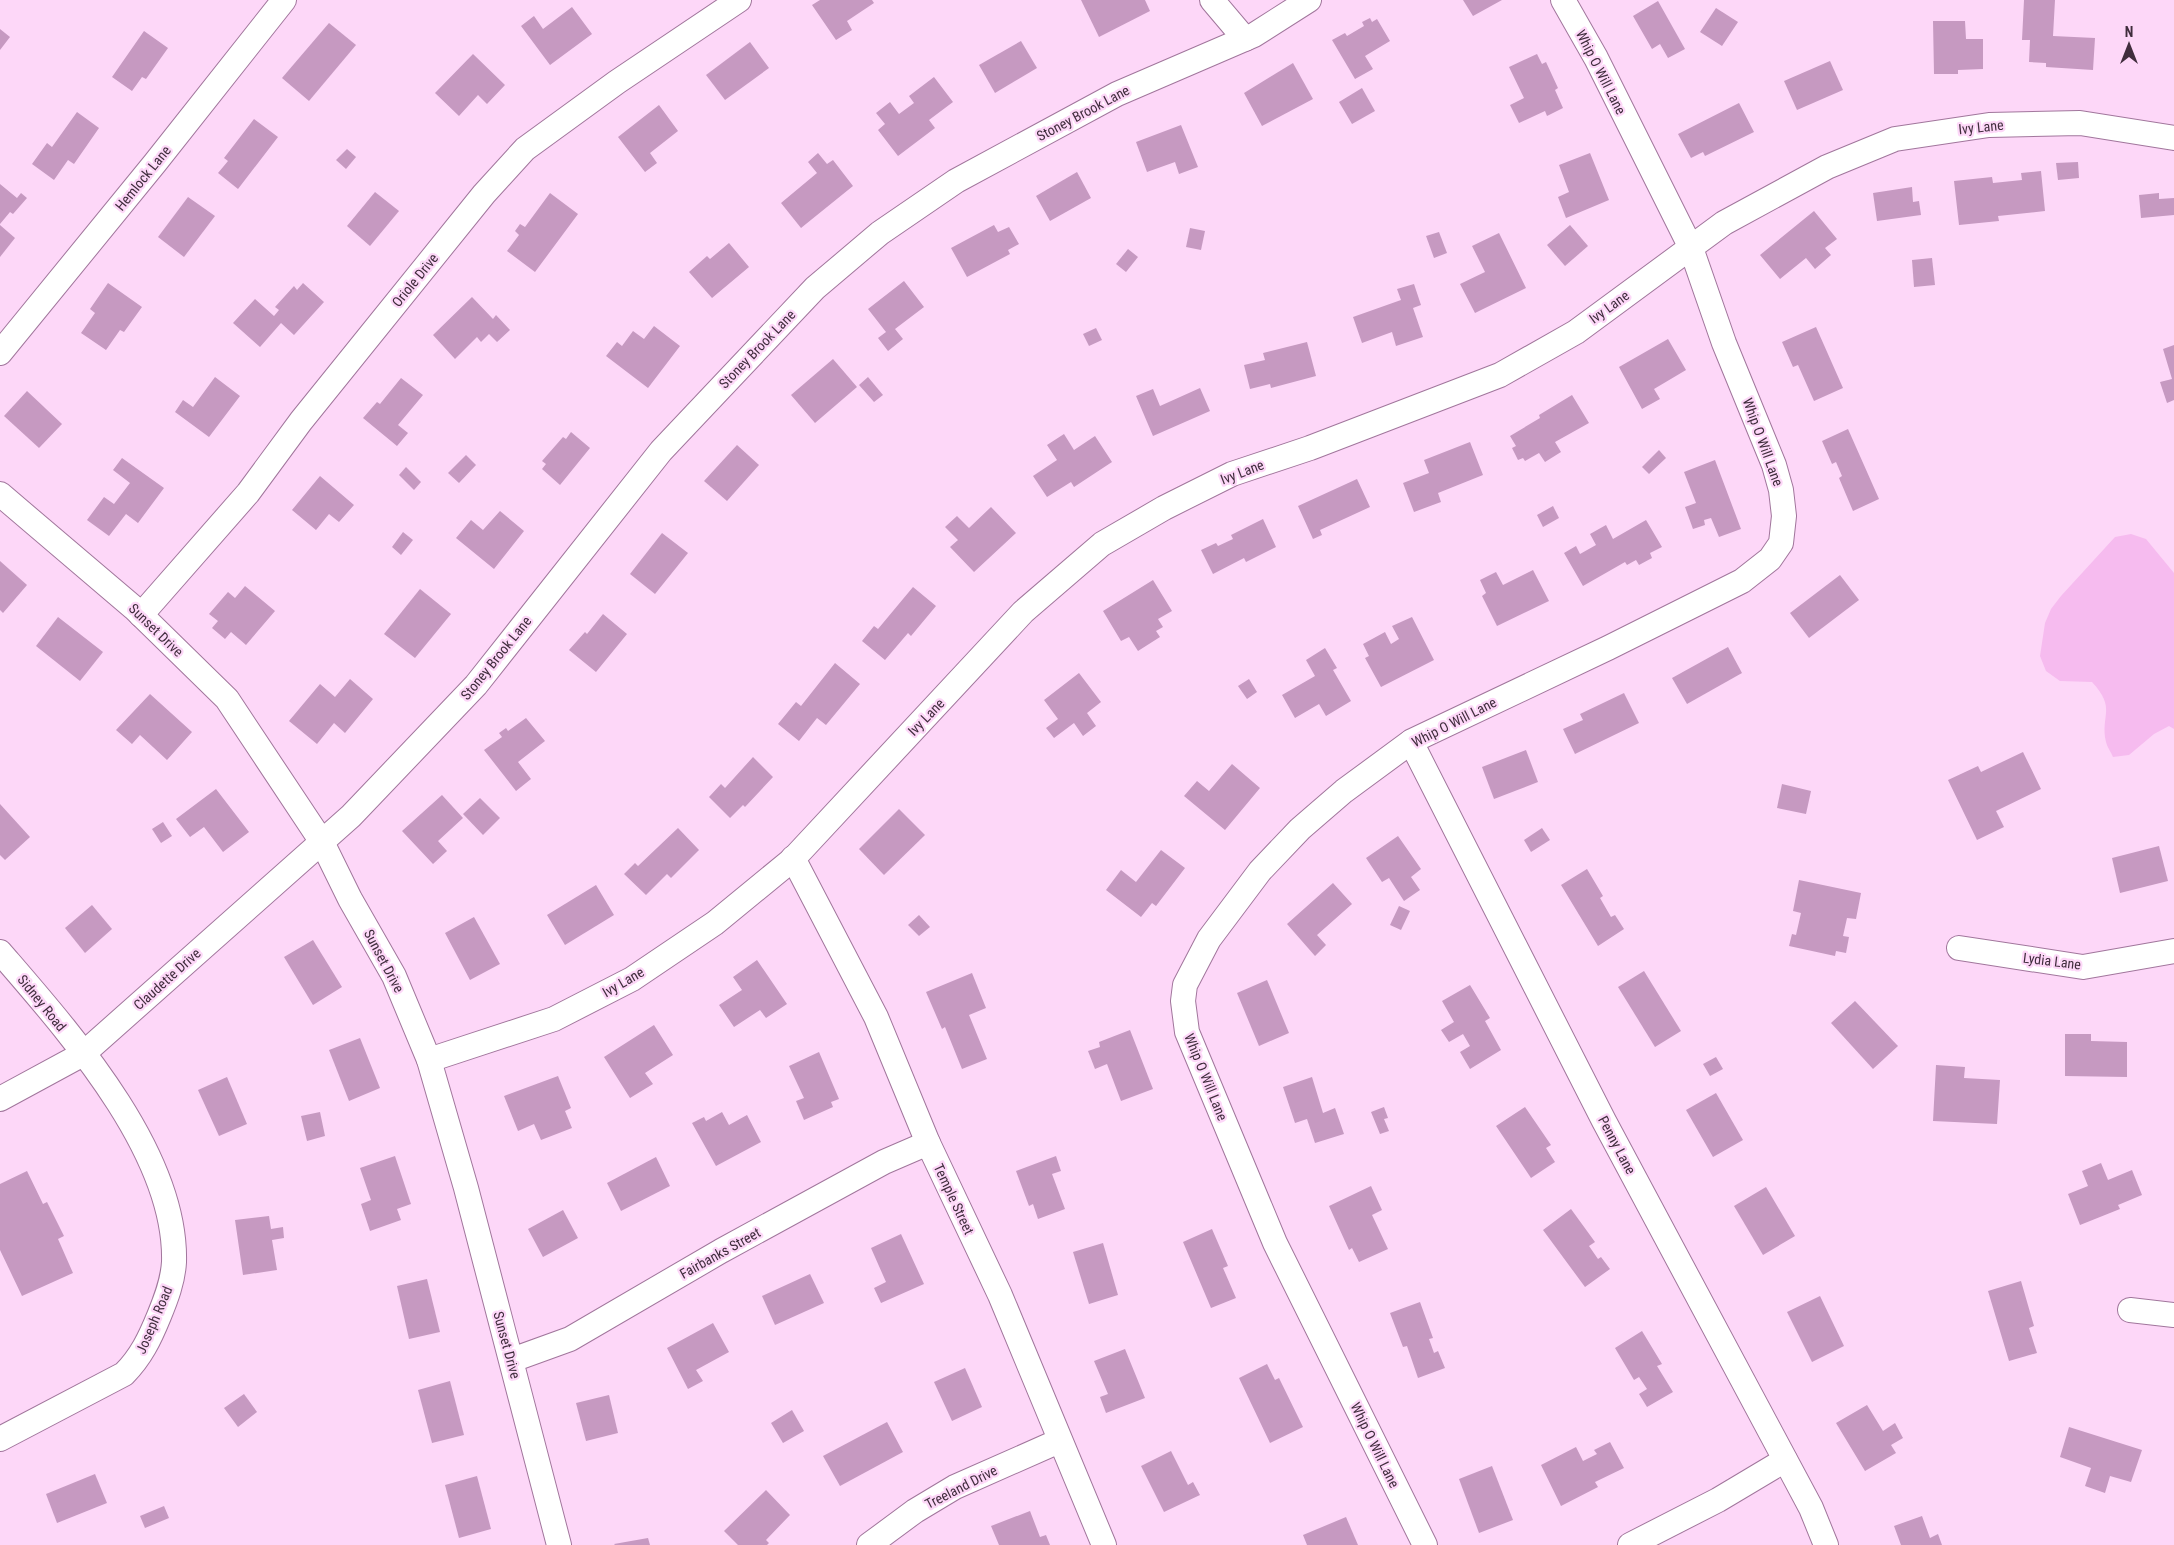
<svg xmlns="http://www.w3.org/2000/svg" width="2174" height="1545" font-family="'Roboto Condensed',sans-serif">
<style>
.green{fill:#f6bbef}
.building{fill:#c699c1}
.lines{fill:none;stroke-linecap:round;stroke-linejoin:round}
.street-casing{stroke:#a1769c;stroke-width:26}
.street{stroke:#fff;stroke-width:24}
.labels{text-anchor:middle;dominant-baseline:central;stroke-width:4.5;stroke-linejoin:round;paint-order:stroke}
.street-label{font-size:14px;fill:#402d3d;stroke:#fdd7f8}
</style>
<rect width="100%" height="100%" fill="#fdd7f8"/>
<path class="green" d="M2131,534L2146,539L2174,573V729L2169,726L2154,734L2129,755L2113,757C2111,752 2107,747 2106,742C2100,715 2117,709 2092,682L2060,681L2046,671L2040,656L2045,623L2051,609L2061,596L2115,537Z"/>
<g class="building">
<path d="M820,0H872L874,3L847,21L852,30L836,40L812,5Z"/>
<path d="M1081,0H1145L1150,11L1099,37Z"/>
<path d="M1463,0H1502L1473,16Z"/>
<path d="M2024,0H2055L2053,36L2095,38L2093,70L2046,67V63L2029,62L2030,40H2022Z"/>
<path d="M1658,1L1685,49L1668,58L1660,44L1652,49L1633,16Z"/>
<path d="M572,7L592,34L550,65L521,26L534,16L543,29Z"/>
<path d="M1716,8L1738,22L1722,46L1700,32Z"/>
<path d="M1370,18L1372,22L1377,19L1390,41L1365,56L1373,69L1355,79L1332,40L1345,33L1347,36L1364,26L1362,22Z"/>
<path d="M1933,21H1965L1966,39H1983V69L1958,70V74H1934Z"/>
<path d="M329,23L356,45L309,101L282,78Z"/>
<path d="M0,29L10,37L0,50Z"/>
<path d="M144,31L168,48L146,79L142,77L132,91L112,77Z"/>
<path d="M1021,41L1037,68L995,93L979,65Z"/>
<path d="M750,42L769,68L725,100L706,75Z"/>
<path d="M473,54L505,85L487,104L478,95L459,116L435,93Z"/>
<path d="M1537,54L1542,64L1546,62L1558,88L1555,90L1563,108L1547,116L1545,111L1519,123L1510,105L1524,98L1509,67Z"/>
<path d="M1830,61L1843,90L1797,110L1784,81Z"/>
<path d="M1293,63L1313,99L1262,126L1244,93Z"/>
<path d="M934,77L953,102L929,120L935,128L898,156L878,130L885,124L876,113L890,102L899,114L914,103L909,96Z"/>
<path d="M1362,88L1375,111L1352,124L1339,102Z"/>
<path d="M1739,103L1754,132L1705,156L1703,152L1691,158L1678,134Z"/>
<path d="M659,105L678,131L650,153L657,163L645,172L618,137Z"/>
<path d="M77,112L99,128L74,164L68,160L54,180L32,164L47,143L52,147Z"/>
<path d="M254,119L278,137L238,189L218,173L228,161L224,158Z"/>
<path d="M1181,125L1198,167L1179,174L1175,162L1147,172L1136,142Z"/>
<path d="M347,149L356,157L346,169L336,160Z"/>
<path d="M818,153L827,164L833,160L853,186L801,228L781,203L817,173L808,162Z"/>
<path d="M1590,153L1609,200L1566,218L1558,197L1569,192L1559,165Z"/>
<path d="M2078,162L2079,178L2058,180L2056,163Z"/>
<path d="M2041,171L2045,211L1998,216L1999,221L1959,225L1954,181L1992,177L1993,183L2022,180L2021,173Z"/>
<path d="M1077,172L1091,198L1050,221L1036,196Z"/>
<path d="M0,184L17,198L21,193L27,198L13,214L10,212L0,224Z"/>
<path d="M1912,187L1913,202L1919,201L1921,215L1877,221L1873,193Z"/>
<path d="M375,192L399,211L370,246L347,226Z"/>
<path d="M550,193L578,214L535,272L507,251L519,235L515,231L520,224L525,227Z"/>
<path d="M2159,193V199L2174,198V215L2141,218L2139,195Z"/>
<path d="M188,197L215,216L184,257L158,237Z"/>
<path d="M1814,211L1837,239L1825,248L1831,255L1815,269L1806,258L1780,279L1760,255Z"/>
<path d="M0,225L15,238L0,257Z"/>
<path d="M994,225L998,232L1009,227L1019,244L1008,250L1010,254L967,277L951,248Z"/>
<path d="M1570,225L1588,246L1565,266L1547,245Z"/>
<path d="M1190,228L1205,231L1201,250L1186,247Z"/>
<path d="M1439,232L1447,253L1434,258L1426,236Z"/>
<path d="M1499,233L1526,288L1475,313L1460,284L1485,272L1472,246Z"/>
<path d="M729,243L749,267L712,298L689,272L707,256L710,259Z"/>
<path d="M1128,249L1138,257L1126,272L1116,264Z"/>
<path d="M1932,258L1935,285L1914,287L1912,260Z"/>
<path d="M904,281L924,307L895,329L903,339L888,351L878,338L886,332L868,309Z"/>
<path d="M108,283L142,307L124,332L120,330L106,350L81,333L95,313L90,309Z"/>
<path d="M303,283L324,302L294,335L281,323L260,347L233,323L255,299L274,316L279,310L275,307L294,286L297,290Z"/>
<path d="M1414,284L1421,305L1413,308L1423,337L1396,346L1392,332L1362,343L1353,317L1401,300L1397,289Z"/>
<path d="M472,297L493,319L496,315L510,330L497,342L489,334L481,342L477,337L455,359L433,335Z"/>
<path d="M654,326L680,346L648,388L606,356L617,342L622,346L633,331L644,339Z"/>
<path d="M1816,327L1843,388L1814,401L1798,365L1793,367L1782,342Z"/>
<path d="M1096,328L1102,340L1089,346L1083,334Z"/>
<path d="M1668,339L1686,370L1654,389L1660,399L1642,409L1619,367Z"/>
<path d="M1307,342L1316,376L1271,388L1270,384L1250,389L1244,365L1265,360L1263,353Z"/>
<path d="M2174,345V400L2167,403L2160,382L2172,379L2163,349Z"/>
<path d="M833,359L857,387L815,423L791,395Z"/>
<path d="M215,377L240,396L209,437L175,412L183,400L193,407Z"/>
<path d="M868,377L883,395L874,402L859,385Z"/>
<path d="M401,378L423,395L398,425L408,433L397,446L363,418L377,402L380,404Z"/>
<path d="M1200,388L1210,411L1153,436L1136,396L1153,389L1160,406Z"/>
<path d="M27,391L62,424L39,448L4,416Z"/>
<path d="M1572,395L1589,423L1555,442L1561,452L1545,462L1539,453L1525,461L1523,458L1518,460L1512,448L1516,446L1510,436L1540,418L1539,415Z"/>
<path d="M1848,429L1879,499L1853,511L1839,478L1842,476L1836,462L1832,464L1822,441Z"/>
<path d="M571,432L590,448L560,485L542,469L546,464L542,461L563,437L566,439Z"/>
<path d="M1064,434L1074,450L1095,436L1112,462L1074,487L1071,482L1047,497L1033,476L1057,460L1047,445Z"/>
<path d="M1470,442L1483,475L1438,493L1441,502L1414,512L1403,483L1429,473L1424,460Z"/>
<path d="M737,445L759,465L727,501L704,481Z"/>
<path d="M1659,450L1666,458L1649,474L1642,467Z"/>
<path d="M466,455L476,465L459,483L448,473Z"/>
<path d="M122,458L164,488L138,523L126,514L109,536L87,520L104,497L114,504L130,483L113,470Z"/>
<path d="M1715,460L1741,529L1719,537L1711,518L1704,520L1705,525L1693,529L1685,507L1696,503L1684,472Z"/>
<path d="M406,467L421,482L414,490L399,475Z"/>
<path d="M320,476L354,505L339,522L329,514L316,530L292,510Z"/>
<path d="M1357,479L1370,507L1320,530L1322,535L1313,539L1298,506Z"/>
<path d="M1553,506L1559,518L1543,527L1537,515Z"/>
<path d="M991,507L1016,533L974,572L950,547L958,540L945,527L957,516L969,528Z"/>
<path d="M500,511L524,531L494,569L456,538L471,520L483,530Z"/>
<path d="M1263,519L1276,547L1246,562L1244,558L1213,574L1201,550L1216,543L1218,546L1233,539L1231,535Z"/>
<path d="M1646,520L1662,547L1650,553L1652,558L1639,565L1636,560L1627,565L1625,562L1583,586L1564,553L1576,546L1580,554L1596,545L1590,534L1606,525L1613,539Z"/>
<path d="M403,532L413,540L401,555L392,547Z"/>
<path d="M662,533L688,553L655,594L630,574Z"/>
<path d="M0,561L27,585L3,613L0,610Z"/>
<path d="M1533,570L1549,601L1497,626L1482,596L1486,593L1480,580L1496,572L1503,585Z"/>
<path d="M1840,575L1859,600L1809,638L1790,613Z"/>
<path d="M1153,580L1172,611L1158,619L1163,627L1156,631L1160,637L1138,651L1129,637L1121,641L1103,611Z"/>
<path d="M245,586L275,611L246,645L231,632L225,639L212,628L218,621L209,614L228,592L235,598Z"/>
<path d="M913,587L936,606L911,636L908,633L885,660L862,641L874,626L878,629Z"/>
<path d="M420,589L451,614L415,658L384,634Z"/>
<path d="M603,614L627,634L596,672L569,650L585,632L587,634Z"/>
<path d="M58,617L103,652L80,681L36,646Z"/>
<path d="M1412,617L1434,660L1381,687L1365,658L1369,656L1363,644L1385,632L1391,644L1399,639L1392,626Z"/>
<path d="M1728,647L1742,673L1687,704L1672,678Z"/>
<path d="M1325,648L1337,668L1333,670L1351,701L1326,716L1319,704L1295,718L1282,695L1315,676L1306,660Z"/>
<path d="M835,663L860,684L826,725L817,718L799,741L778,724L796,702L801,706Z"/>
<path d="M1079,673L1101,702L1087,713L1096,726L1083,736L1074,723L1054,738L1046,728L1058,719L1044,700Z"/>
<path d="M350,679L373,699L345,733L334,723L317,744L289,721L320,684L335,697Z"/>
<path d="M1249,679L1257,692L1247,699L1238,686Z"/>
<path d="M1624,693L1639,723L1575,754L1563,729L1583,720L1580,714Z"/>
<path d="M150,694L192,732L167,760L140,735L132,744L116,730Z"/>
<path d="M526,718L545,741L518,762L531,779L516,791L484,750L502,737L499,733L506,728L508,731Z"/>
<path d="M1526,750L1538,782L1494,799L1482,767Z"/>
<path d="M2023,752L2041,789L1996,811L2004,827L1977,840L1948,780L1978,766L1981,772Z"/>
<path d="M753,757L773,777L745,807L743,805L730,818L709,797L721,784L725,788Z"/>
<path d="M1232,764L1260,788L1225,830L1184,796L1197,781L1209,791Z"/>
<path d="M1782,784L1811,791L1806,814L1777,808Z"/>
<path d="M216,789L249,832L223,852L204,827L190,837L176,819Z"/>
<path d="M442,795L463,818L438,841L447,851L433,864L402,831Z"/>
<path d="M480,798L500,818L483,835L463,814Z"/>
<path d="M0,804L30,837L5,860L0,855Z"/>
<path d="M899,809L925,835L884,875L859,849Z"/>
<path d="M163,822L172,836L161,843L152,829Z"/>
<path d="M678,828L699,850L671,878L667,874L646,895L624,874L635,863L638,866Z"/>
<path d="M1542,828L1550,840L1531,852L1524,840Z"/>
<path d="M1398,836L1421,869L1411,877L1420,890L1404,901L1389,878L1382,882L1366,858Z"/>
<path d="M2159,846L2168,881L2120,893L2112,858Z"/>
<path d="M1161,850L1185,868L1156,906L1152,903L1141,917L1106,890L1121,870L1136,882Z"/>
<path d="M1587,869L1603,896L1600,898L1611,917L1615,915L1624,929L1598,946L1561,885Z"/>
<path d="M1799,880L1861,893L1856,919L1847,918L1843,936L1849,937L1846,953L1836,951L1835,956L1789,946L1792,934L1796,935L1801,913L1793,911Z"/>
<path d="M1333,883L1352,904L1317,935L1326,945L1315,956L1287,924Z"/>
<path d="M596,885L614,915L565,945L547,915Z"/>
<path d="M92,905L112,929L85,953L65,928Z"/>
<path d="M1399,906L1410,911L1401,930L1390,925Z"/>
<path d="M919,915L930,927L919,936L908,925Z"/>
<path d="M474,917L500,964L470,980L445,933Z"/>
<path d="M313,940L342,987L313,1005L284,957Z"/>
<path d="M757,960L787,1004L766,1018L760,1010L734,1027L719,1005L742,990L733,977Z"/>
<path d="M1644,971L1681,1031L1655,1047L1618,987Z"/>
<path d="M972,973L986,1008L969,1015L987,1059L962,1069L945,1027L942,1029L926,992Z"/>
<path d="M1267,980L1289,1033L1259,1046L1237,993Z"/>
<path d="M1470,985L1490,1018L1485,1021L1501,1050L1470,1069L1460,1052L1470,1046L1463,1034L1449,1042L1441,1030L1454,1022L1442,1001Z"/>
<path d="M1855,1001L1898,1046L1873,1069L1831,1023Z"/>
<path d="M654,1025L673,1055L645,1073L653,1084L630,1098L604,1057Z"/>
<path d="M1130,1030L1153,1089L1121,1101L1107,1064L1095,1069L1088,1051L1100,1047L1099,1042Z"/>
<path d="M2065,1034H2091V1041L2127,1042V1077L2065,1076Z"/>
<path d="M360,1038L380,1088L349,1101L329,1050Z"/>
<path d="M819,1052L839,1099L831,1102L833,1107L804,1120L796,1101L804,1098L789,1066Z"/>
<path d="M1716,1057L1723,1069L1710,1076L1703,1064Z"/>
<path d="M1936,1065L1965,1067L1964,1078L2000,1080L1997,1124L1933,1121Z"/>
<path d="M558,1076L571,1108L565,1111L572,1128L541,1140L534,1124L518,1131L504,1096Z"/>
<path d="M227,1077L247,1124L219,1136L198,1090Z"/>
<path d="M1312,1077L1323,1113L1335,1108L1344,1134L1315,1143L1307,1119L1295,1123L1283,1087Z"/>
<path d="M1716,1093L1743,1140L1713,1157L1686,1110Z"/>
<path d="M1384,1107L1388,1118L1384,1119L1389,1131L1380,1134L1371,1112Z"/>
<path d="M1525,1107L1551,1145L1546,1148L1555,1162L1531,1178L1496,1126Z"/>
<path d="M320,1112L325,1136L307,1141L301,1116Z"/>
<path d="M722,1112L729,1125L747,1115L761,1142L716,1166L692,1123L704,1117L706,1121Z"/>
<path d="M395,1156L411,1204L397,1209L401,1220L370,1231L361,1204L371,1200L360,1168Z"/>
<path d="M1056,1156L1061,1171L1052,1174L1065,1209L1038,1219L1033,1204L1029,1206L1016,1171Z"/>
<path d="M656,1157L670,1186L621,1211L607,1183Z"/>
<path d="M2101,1163L2108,1180L2132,1170L2142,1195L2118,1205L2120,1209L2080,1225L2068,1194L2088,1186L2082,1171Z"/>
<path d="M27,1171L43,1204L47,1202L64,1236L58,1239L73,1273L22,1296L0,1250V1184Z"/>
<path d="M1371,1186L1382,1210L1372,1215L1388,1249L1359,1262L1352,1248L1349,1250L1329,1206Z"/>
<path d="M1766,1187L1795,1236L1763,1255L1734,1206Z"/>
<path d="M1571,1209L1595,1242L1589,1246L1598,1259L1601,1257L1610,1269L1585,1287L1543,1230Z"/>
<path d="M563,1210L578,1238L543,1257L528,1229Z"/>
<path d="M269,1216L271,1229L283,1227L284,1238L272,1240L277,1270L243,1275L235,1220Z"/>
<path d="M1212,1229L1228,1266L1223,1268L1236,1298L1211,1308L1183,1242Z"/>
<path d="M901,1234L924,1284L881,1303L874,1288L886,1282L871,1248Z"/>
<path d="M1103,1243L1118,1295L1089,1304L1073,1252Z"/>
<path d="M810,1274L824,1303L775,1325L762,1296Z"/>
<path d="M427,1279L440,1332L409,1339L397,1286Z"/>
<path d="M2021,1281L2034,1326L2029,1328L2037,1353L2009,1361L1988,1291Z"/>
<path d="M1820,1296L1844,1346L1812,1362L1787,1312Z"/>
<path d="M1420,1302L1433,1338L1429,1339L1434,1353L1438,1351L1445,1368L1418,1378L1407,1346L1403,1347L1390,1313Z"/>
<path d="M713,1323L729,1352L696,1370L703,1381L688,1389L667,1348Z"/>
<path d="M1642,1331L1662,1364L1657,1366L1673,1392L1647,1407L1639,1394L1647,1389L1639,1377L1634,1380L1615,1348Z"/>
<path d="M1125,1349L1145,1398L1106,1413L1100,1397L1108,1394L1094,1361Z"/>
<path d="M1267,1364L1275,1380L1279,1378L1303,1427L1270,1443L1239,1378Z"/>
<path d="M965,1368L982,1407L952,1421L934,1382Z"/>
<path d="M450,1381L464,1435L432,1443L418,1390Z"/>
<path d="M244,1394L257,1412L238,1427L224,1408Z"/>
<path d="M609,1395L618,1433L586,1441L576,1403Z"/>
<path d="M1867,1405L1883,1431L1895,1423L1903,1438L1891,1445L1896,1453L1865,1471L1836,1423Z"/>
<path d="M792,1410L804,1431L783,1443L771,1423Z"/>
<path d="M887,1422L903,1452L840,1486L823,1456Z"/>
<path d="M2069,1427L2142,1450L2131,1482L2110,1476L2105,1493L2085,1486L2091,1468L2060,1457Z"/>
<path d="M1610,1442L1624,1468L1595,1482L1598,1487L1561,1506L1541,1465L1576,1447L1583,1461L1597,1454L1594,1450Z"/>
<path d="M1171,1451L1188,1485L1193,1482L1200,1495L1164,1512L1141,1466Z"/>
<path d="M1492,1466L1513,1520L1479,1533L1459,1479Z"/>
<path d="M95,1474L107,1503L57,1523L46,1494Z"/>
<path d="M477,1476L491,1529L459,1538L445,1485Z"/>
<path d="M766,1490L790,1515L766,1540L769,1543L767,1545H738L724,1531Z"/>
<path d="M164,1506L169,1518L145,1528L140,1516Z"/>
<path d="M1030,1511L1040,1537L1046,1535L1050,1545H999L991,1526Z"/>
<path d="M1922,1516L1930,1538L1938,1534L1942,1545H1901L1894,1526Z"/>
<path d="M1346,1517L1358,1545H1307L1303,1535Z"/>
<path d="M648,1538L650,1545H615L614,1544Z"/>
</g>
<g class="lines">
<defs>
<g id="street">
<path d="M1212,0L1245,39"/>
<path d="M0,353L155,163L284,0"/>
<path d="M0,494L134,608L227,699L322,842L350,899L394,976L429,1060L466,1188L559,1545"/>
<path d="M141,615L248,493L301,421L484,194L525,149L617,82L739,0"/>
<path d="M1411,742L1604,1121L1811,1508L1826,1545"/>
<path d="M793,858L876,1017L928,1143L1000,1295L1104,1545"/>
<path d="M1959,948L2083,967L2174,951"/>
<path d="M0,952C68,1031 177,1152 174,1262C173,1281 166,1299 159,1316C150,1338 141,1357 124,1374L0,1439"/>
<path d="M429,1060L554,1019L632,979L715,923L793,859L1023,612L1102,544L1164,508L1232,474L1310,448L1500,375L1576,332L1724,223L1827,167L1895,139L1989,125L2080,123L2174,138"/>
<path d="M0,1099L83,1054L351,816L476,685L661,451L815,288L880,233L956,181L1117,94L1254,35L1309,0"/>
<path d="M2130,1310L2174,1315"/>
<path d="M512,1360L570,1339L721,1251L884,1162L928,1143"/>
<path d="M869,1545L915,1511L955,1487L1059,1441"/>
<path d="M1425,1545L1275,1243L1187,1032L1183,1001L1185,985L1209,939L1260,871L1300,829L1344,791L1412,741L1608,648L1742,581L1770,559L1781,543L1784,516L1781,490L1774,465L1724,343L1691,248L1596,58L1563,0"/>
<path d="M1630,1545L1718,1500L1785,1460"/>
</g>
</defs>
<use href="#street" class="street-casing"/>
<use href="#street" class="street"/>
</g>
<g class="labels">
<g class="street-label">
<text transform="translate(1601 72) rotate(63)">Whip O Will Lane</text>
<text transform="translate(1083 113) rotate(-28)">Stoney Brook Lane</text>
<text transform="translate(1981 127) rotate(-6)">Ivy Lane</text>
<text transform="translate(143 178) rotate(-51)">Hemlock Lane</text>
<text transform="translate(415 280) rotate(-51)">Oriole Drive</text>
<text transform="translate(1609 307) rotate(-36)">Ivy Lane</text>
<text transform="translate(757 349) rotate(-46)">Stoney Brook Lane</text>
<text transform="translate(1763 442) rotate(70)">Whip O Will Lane</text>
<text transform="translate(1242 472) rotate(-21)">Ivy Lane</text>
<text transform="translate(156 630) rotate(44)">Sunset Drive</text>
<text transform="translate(496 658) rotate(-51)">Stoney Brook Lane</text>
<text transform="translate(926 717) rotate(-46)">Ivy Lane</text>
<text transform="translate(1454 722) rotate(-27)">Whip O Will Lane</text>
<text transform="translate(384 961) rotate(62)">Sunset Drive</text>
<text transform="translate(2052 961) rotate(7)">Lydia Lane</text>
<text transform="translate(167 979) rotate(-42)">Claudette Drive</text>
<text transform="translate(623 982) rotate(-30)">Ivy Lane</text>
<text transform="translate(42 1003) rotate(51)">Sidney Road</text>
<text transform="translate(1206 1077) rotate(68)">Whip O Will Lane</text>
<text transform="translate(1617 1145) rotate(62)">Penny Lane</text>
<text transform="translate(954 1199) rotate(65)">Temple Street</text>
<text transform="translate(720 1253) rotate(-29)">Fairbanks Street</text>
<text transform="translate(154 1320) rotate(-67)">Joseph Road</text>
<text transform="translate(507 1345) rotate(75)">Sunset Drive</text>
<text transform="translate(1375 1445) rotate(64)">Whip O Will Lane</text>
<text transform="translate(961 1487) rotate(-27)">Treeland Drive</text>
</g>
</g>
<g transform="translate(2129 45)" stroke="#fdd7f8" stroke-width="4" paint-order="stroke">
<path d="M0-4L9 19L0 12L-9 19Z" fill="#402d3d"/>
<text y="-8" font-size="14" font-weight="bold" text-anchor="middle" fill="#402d3d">N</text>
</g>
</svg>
